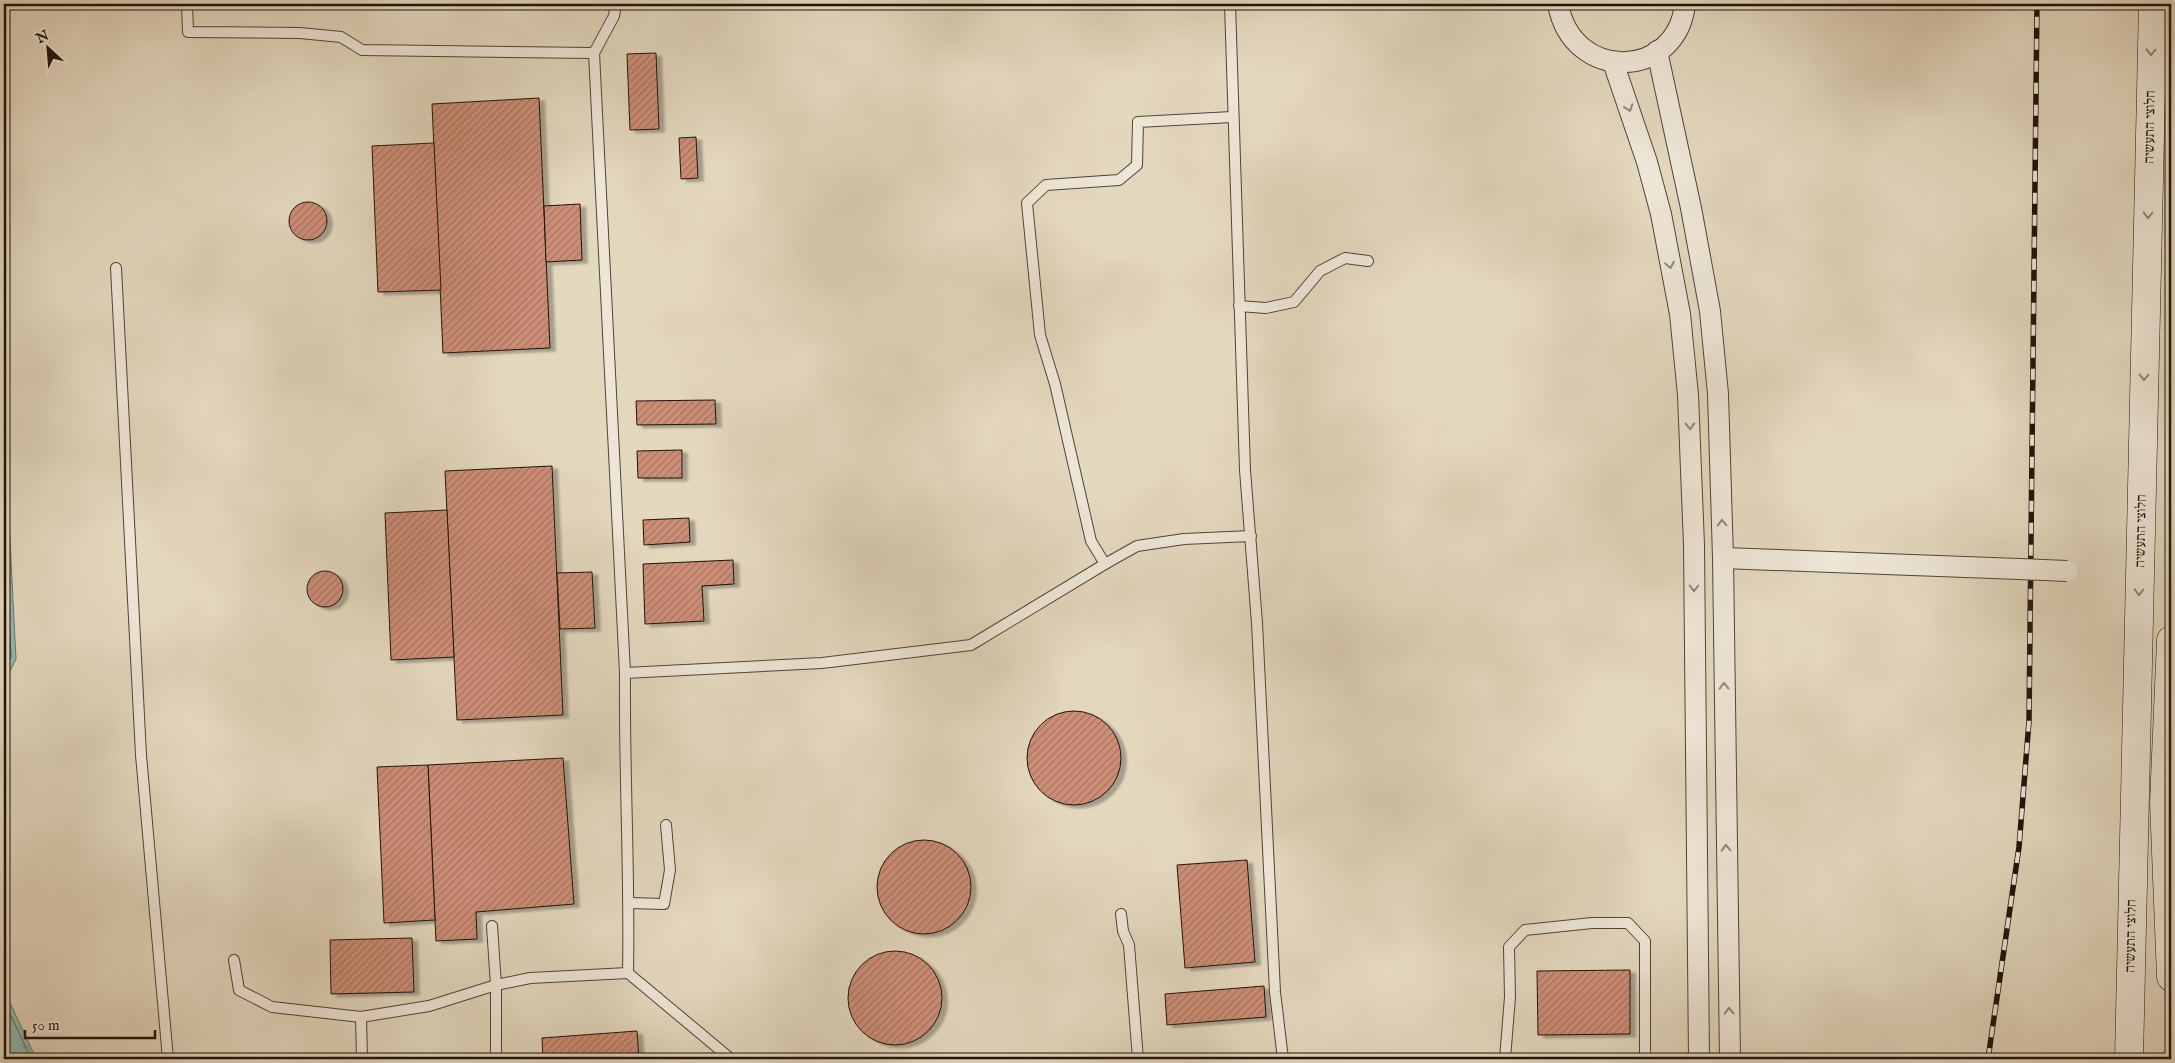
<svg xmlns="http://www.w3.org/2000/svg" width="2175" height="1063" font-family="'IM FELL English','Frank Ruhl Libre',serif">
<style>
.water{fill:url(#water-ripples);stroke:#667770}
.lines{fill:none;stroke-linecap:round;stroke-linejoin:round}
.shore{stroke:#5a665f;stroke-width:1}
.building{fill:url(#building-hatch);stroke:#1f130a;filter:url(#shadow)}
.lane-casing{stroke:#504437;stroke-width:12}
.street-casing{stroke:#504437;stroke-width:22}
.secondary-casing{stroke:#1f130a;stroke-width:29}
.lane{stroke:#ede5d5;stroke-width:10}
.street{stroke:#ede5d5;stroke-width:20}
.secondary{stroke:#ede5d5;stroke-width:28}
.rail-casing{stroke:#1f130a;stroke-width:5.5}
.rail{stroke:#ede5d5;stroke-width:4;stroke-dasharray:11;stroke-linecap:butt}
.street-bridge-casing{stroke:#504437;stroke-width:22;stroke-linecap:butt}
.street-bridge{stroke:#ede5d5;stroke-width:20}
.oneway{stroke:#90867a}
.labels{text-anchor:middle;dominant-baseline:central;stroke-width:4.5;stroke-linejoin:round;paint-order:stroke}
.street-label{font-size:14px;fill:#1f130a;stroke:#ede5d5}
</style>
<defs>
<pattern id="water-ripples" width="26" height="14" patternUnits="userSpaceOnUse" patternTransform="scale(1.25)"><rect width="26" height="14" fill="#95b9b4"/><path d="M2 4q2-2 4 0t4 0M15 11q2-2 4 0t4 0" fill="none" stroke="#809e99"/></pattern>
<pattern id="building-hatch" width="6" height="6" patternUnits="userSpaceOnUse" patternTransform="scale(1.25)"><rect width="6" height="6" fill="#cd8e77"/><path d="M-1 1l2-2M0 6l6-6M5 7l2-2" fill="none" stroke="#a67360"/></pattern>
<filter id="shadow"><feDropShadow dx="5.5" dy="3" stdDeviation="1" flood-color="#0004"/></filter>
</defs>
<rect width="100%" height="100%" fill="#e3d7be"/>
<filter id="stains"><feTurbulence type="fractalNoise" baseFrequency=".004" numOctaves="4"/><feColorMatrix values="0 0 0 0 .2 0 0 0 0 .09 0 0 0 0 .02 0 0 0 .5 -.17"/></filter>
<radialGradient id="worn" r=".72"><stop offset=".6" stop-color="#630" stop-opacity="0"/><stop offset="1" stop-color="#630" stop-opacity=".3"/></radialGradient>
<g class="water">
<path d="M4,421L16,659L4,683Z"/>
<path d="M4,990L33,1052V1059H4Z"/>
</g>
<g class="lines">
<g class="shore">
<path d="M4,518L11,657L4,672"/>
<path d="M4,1001L28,1052V1059"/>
</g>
</g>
<g class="building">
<path d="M656,53L659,129L630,130L627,54Z"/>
<path d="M539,98L550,348L443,353L432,104Z"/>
<path d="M696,137L698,178L681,179L679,138Z"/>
<path d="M434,143L441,290L378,292L372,146Z"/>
<circle cx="308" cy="221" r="19"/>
<path d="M580,204L582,260L546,262L544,206Z"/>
<path d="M715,400L716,424L637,425L636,401Z"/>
<path d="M682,450V478H638L637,451Z"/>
<path d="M552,466L563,715L457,720L445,471Z"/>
<path d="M447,510L454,657L391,660L385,513Z"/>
<path d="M689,518L690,542L644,545L643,520Z"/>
<path d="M733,560L734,584L702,586L704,621L645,624L643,564Z"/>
<circle cx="325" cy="589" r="18"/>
<path d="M592,572L595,628L560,629L557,573Z"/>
<circle cx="1074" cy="758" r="47"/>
<path d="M563,758L574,904L476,912L477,939L436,941L428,765Z"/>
<path d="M428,765L435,920L384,923L377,767Z"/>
<circle cx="924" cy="887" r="47"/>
<path d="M1247,860L1255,962L1185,968L1177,865Z"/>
<path d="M412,938L414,992L331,994L330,940Z"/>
<circle cx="895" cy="998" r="47"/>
<path d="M1630,970V1034L1538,1035L1537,971Z"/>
<path d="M1264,986L1266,1017L1167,1025L1165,994Z"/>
<path d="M637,1031L639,1059H543L542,1038Z"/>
</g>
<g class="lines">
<defs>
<g id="lane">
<path d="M187,4L188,32L300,33L341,37L362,50L594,53"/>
<path d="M616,4L614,16L594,53L625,673C624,773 630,873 628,973L731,1059"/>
<path d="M1230,4L1245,470L1257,623L1275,992L1283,1059"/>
<path d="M116,268L141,755L168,1059"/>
<path d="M1239,306L1266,308L1294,302L1320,271L1345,258L1368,261"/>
<path d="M1105,564L1137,546L1184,539L1251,536"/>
<path d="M625,673L822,663L971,645L1105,564L1091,541L1055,384L1040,335L1027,203L1046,185L1119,180L1137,165L1138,122L1232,117"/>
<path d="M630,903L664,904L670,870L666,825"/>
<path d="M1121,914L1123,931L1129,945L1138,1059"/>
<path d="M492,926L496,985V1059"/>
<path d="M234,960L239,990L272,1007L361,1017L429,1006L496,985L530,978L628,973"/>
<path d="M361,1017L362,1059"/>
<path d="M1505,1059L1510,997L1509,947L1525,930L1592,923H1628L1645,941V1059"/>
</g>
<g id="street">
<path d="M1558,4C1572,83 1677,80 1685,4"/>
<path d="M1657,51L1691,208L1710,311L1718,394L1723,558L1730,1059"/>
<path d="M1613,62L1647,162L1661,214L1680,314L1688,395L1694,545L1699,1059"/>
<path d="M1723,558L2019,569"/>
</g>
<g id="secondary">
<path d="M2171,640L2164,802L2171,977"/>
<path d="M2129,1059L2153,4"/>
</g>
</defs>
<use href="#lane" class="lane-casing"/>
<use href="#street" class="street-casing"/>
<use href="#secondary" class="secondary-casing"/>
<use href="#lane" class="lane"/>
<use href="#street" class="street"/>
<use href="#secondary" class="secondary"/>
<defs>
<path id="rail" d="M1988,1059L2019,847L2029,721L2037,4"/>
</defs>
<use href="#rail" class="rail-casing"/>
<use href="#rail" class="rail"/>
<defs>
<path id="street-bridge" d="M2019,569L2067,571"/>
</defs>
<use href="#street-bridge" class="street-bridge-casing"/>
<use href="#street-bridge" class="street-bridge"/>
</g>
<defs><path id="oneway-chevron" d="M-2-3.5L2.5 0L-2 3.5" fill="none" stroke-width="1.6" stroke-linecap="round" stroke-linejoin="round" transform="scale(1.25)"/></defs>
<g class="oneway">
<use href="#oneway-chevron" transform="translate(2151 52) rotate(91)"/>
<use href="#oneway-chevron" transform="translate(1629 108) rotate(71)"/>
<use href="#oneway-chevron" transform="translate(2148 215) rotate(91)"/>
<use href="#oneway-chevron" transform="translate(1670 265) rotate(79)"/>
<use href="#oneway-chevron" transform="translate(2144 377) rotate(91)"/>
<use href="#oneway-chevron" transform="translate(1690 426) rotate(88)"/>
<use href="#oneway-chevron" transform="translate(1722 523) rotate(-92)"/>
<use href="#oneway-chevron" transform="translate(1694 588) rotate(90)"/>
<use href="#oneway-chevron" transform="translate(2139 592) rotate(91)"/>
<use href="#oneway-chevron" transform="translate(1724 686) rotate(-91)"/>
<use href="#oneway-chevron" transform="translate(1726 848) rotate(-91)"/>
<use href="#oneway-chevron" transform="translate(1729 1011) rotate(-91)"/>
</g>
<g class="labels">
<g class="street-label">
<text transform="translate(2150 127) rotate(-89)">חלוצי התעשיה</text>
<text transform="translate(2141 531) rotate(-89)">חלוצי התעשיה</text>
<text transform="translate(2131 936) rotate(-89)">חלוצי התעשיה</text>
</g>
</g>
<rect width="2175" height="1063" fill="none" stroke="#e3d7be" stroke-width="20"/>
<rect x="5" y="5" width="2165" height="1053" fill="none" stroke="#1f130a" stroke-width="2.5"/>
<rect x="10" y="10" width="2155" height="1043" fill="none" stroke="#1f130a"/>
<g transform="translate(48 48) rotate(334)" stroke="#ede5d5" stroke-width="4" paint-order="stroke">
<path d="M0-4L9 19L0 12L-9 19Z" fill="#1f130a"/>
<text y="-8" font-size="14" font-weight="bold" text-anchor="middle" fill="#1f130a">N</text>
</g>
<path d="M25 1030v8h130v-8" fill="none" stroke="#1f130a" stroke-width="2.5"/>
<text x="32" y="1030" font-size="15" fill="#1f130a" stroke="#ede5d5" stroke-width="4" paint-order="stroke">50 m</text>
<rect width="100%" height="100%" filter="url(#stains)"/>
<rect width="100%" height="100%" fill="url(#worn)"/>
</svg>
